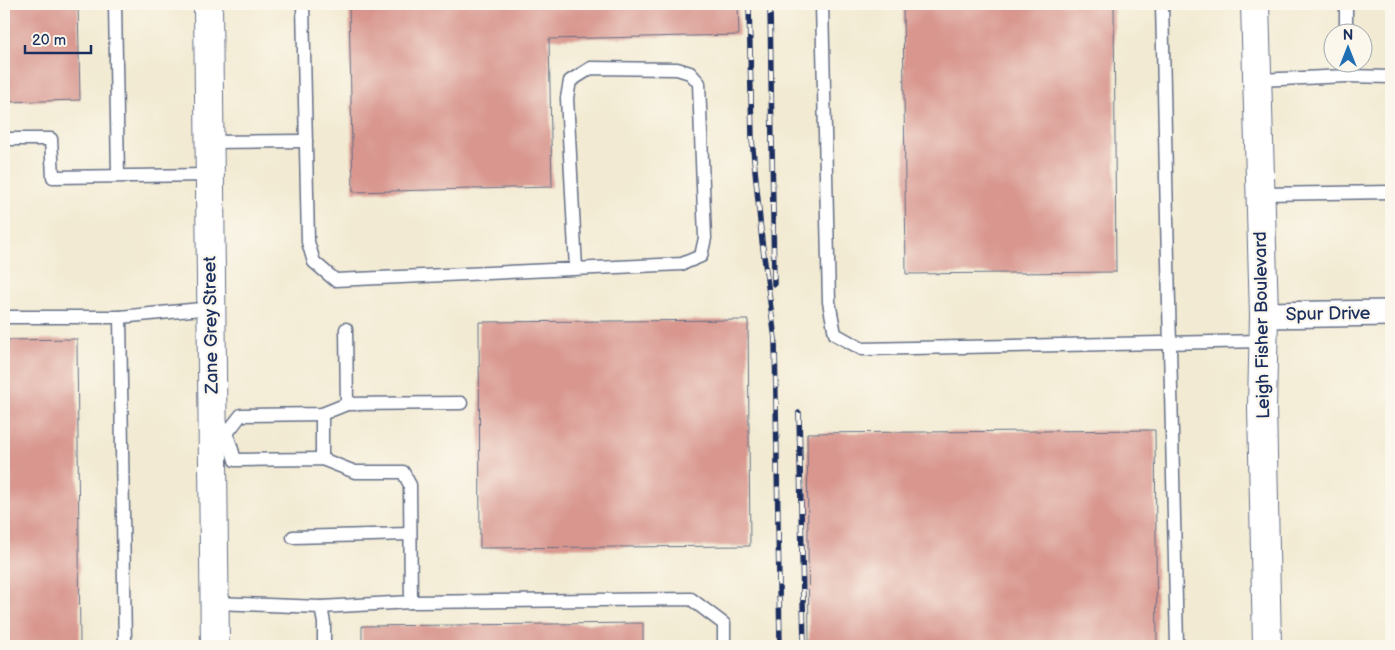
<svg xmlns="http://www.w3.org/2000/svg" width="1395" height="650" font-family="'Balsamiq Sans',sans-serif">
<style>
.building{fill:#d8968e}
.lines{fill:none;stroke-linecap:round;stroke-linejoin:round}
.lane-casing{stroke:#667087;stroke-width:15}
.street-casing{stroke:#667087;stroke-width:28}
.secondary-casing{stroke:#667087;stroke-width:30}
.lane{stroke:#fff;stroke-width:12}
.street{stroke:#fff;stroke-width:25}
.secondary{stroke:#fff;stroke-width:28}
.rail-casing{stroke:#1b2f5e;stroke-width:5.5}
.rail{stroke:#fbf7ec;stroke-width:4;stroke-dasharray:11;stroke-linecap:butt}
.labels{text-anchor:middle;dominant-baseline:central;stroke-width:4.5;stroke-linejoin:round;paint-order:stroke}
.street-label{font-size:18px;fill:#1b2f5e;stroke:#fbf7ec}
</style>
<rect width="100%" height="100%" fill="#fbf7ec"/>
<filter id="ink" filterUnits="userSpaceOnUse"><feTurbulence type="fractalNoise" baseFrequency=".02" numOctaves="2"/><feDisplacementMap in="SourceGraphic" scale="10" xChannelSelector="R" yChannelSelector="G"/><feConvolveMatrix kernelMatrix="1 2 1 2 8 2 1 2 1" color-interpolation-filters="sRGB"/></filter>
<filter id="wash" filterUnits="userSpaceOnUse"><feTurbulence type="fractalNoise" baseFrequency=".0096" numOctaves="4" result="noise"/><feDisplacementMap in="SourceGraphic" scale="20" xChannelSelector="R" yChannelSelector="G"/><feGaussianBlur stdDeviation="1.12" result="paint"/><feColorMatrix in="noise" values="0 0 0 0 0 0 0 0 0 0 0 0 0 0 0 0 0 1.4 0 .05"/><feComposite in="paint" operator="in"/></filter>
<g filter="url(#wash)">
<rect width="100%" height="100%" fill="#f2ead2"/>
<g id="blocks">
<g class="building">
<path d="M4,4H78L80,100L4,102Z"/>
<path d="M349,4H738L739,35L549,39L552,187L353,192Z"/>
<path d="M903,4H1114L1116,272L906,274Z"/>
<path d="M748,320L750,546L480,548L479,322Z"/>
<path d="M77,339L80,646H4V340Z"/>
<path d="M1155,430L1157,646H809L807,433Z"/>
<path d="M643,623V646H362V626Z"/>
</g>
</g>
</g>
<g filter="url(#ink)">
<use href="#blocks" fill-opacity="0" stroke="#667087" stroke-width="1"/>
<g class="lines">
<defs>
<g id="lane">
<path d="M115,4L118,175"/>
<path d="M303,4L308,242L314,262L335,280L682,264L701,256L705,238L699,83L690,73L677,69L591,68L570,81L567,98L576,269"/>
<path d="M822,4L829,302L835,334L862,349L1264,341"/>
<path d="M1162,4L1177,646"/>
<path d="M1346,4V32"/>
<path d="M1347,76L1391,77"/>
<path d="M1257,80L1347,76V62"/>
<path d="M4,139H51L53,177L210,175"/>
<path d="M209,142L306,141"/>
<path d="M1259,194L1391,192"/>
<path d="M4,317H120L211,308"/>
<path d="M120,317L125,646"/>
<path d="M346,329L347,404"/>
<path d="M322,414V459"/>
<path d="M227,433L235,460L322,459L355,472H403L410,485L411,602L321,607"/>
<path d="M227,433L241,415L322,414L347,404L461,403"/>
<path d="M293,537L410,534"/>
<path d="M411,602L691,599L724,624V646"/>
<path d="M215,603L321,607L324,623V646"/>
</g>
<path id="street" d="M1264,315L1391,313"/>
<g id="secondary">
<path d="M208,4L215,646"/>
<path d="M1255,4L1264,315L1262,407L1267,646"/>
</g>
</defs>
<use href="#lane" class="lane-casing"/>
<use href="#street" class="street-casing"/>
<use href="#secondary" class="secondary-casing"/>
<use href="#lane" class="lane"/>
<use href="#street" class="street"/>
<use href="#secondary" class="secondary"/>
<defs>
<g id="rail">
<path d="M749,4L752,139L762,241L775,339L780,646"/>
<path d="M770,4L774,284"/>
<path d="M799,413L804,646"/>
</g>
</defs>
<use href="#rail" class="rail-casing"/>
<use href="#rail" class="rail"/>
</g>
</g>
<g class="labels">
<g class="street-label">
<text transform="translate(1328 314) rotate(-1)">Spur Drive</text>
<text transform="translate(211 325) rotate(-91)">Zane Grey Street</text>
<text transform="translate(1262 325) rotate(-91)">Leigh Fisher Boulevard</text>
</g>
</g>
<rect width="1395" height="650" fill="none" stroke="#fbf7ec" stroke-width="20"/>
<g transform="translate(1348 48)"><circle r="24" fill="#fbf7ec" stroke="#a1a7b3"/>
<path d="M0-4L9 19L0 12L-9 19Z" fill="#1f6fb2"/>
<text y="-8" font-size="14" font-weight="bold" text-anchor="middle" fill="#1b2f5e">N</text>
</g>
<path d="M25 45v8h66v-8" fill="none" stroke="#1b2f5e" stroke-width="2.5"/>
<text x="32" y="45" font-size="15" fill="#1b2f5e" stroke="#fbf7ec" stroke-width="4" paint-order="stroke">20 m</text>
</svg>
